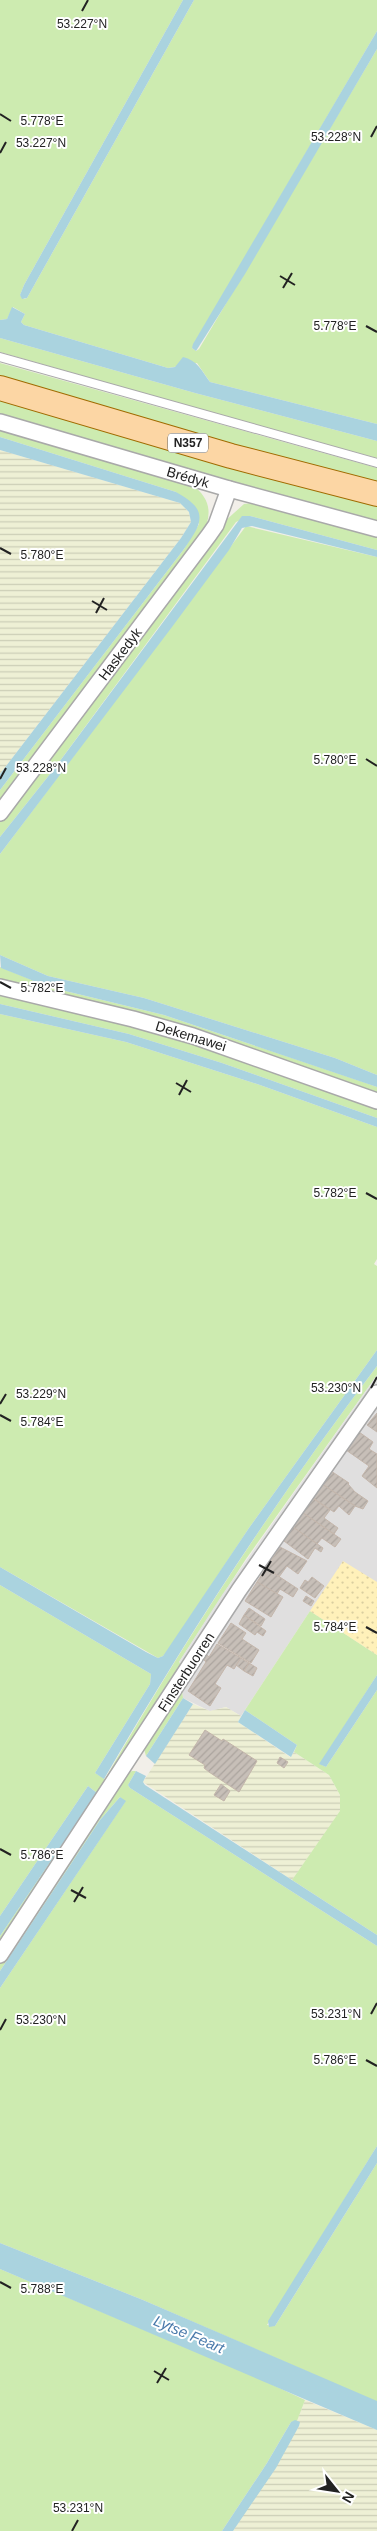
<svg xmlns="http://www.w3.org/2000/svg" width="377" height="2531" font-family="Helvetica,sans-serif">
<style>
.residential{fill:#e0dfdf}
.farmland{fill:url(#farmland-rules)}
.grass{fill:#cdebb0}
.sand{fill:url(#sand-dots)}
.parking{fill:#e2e2e2}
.water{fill:#aad3df}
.building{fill:url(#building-hatch);stroke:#c4b6ab}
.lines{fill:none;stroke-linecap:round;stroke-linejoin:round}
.service-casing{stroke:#a9a9a9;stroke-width:10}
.minor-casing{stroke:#a9a9a9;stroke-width:18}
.primary-casing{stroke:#a06b00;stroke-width:26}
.service{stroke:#fff;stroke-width:8}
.minor{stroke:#fff;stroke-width:15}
.primary{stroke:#fcd6a4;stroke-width:24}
.ticks{fill:none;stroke:#222;stroke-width:2}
.labels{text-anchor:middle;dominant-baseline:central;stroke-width:4;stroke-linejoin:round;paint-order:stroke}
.shield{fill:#fff;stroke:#646464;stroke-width:1}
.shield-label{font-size:12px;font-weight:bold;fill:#222}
.street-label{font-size:14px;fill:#222;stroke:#fff}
.water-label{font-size:15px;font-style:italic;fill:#4a7aab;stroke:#fff}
.ticks-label{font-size:12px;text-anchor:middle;fill:#222;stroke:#fff;stroke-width:4;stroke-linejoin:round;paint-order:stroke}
</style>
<defs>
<pattern id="farmland-rules" width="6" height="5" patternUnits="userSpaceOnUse" patternTransform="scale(1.25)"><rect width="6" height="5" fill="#eef0d5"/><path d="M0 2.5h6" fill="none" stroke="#ccceb7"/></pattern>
<pattern id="sand-dots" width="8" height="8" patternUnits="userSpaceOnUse" patternTransform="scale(1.25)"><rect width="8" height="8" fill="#fff1ba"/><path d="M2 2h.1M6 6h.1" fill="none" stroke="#dacea0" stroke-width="1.8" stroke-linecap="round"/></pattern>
<pattern id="building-hatch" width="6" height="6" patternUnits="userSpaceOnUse" patternTransform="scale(1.25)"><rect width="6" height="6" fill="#c7bfb8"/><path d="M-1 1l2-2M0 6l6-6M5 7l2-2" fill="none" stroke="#aba49e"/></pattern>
</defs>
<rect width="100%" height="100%" fill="#f2efe9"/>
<path class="residential" d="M377,1403V1655L310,1611L241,1716L226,1707L210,1711L183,1698L182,1691L203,1655Z"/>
<g class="farmland">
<path d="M0,450L180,503L189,512L191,522L181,538L0,774Z"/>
<path d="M193,1704L210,1711L226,1707L241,1716L238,1722L290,1757L294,1752L329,1775L340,1795L341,1811L292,1880L143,1782Z"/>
<path d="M305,2400L377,2430V2531H233L299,2426L297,2421Z"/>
</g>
<g class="grass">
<path d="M0,0H183L24,285L20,295L24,299L27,298L194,0H377V31L192,348L196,351L199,349L377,49V424L210,382L197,363L168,368L24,325L21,322L25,314L13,307L7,319L0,320Z"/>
<path d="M0,338L195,393L377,441V458L258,426L0,352Z"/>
<path d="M0,363L377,468V485L0,378Z"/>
<path d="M0,399L377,505V522L262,492L0,415Z"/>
<path d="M0,429L192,485C212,499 212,516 202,535L0,804V790L184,549L199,524L176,492L0,437Z"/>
<path d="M253,503L377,535V550L250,516L236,522L54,769L0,837V822L224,522L244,504Z"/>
<path d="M246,526L377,557V1075L335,1058L144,998L48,976L0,955V854Z"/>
<path d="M0,967L49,987L164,1015L366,1083L377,1087V1095L0,980Z"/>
<path d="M0,992L166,1033L377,1106V1118L222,1063L129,1034L0,1004Z"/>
<path d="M0,1014L126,1042L260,1085L377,1127V1259L374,1264L377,1266V1350L249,1528L169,1649L163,1656L158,1658L0,1567Z"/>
<path d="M377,1366V1375L246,1559L179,1662L183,1665L0,1949V1936L97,1793L88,1786L0,1916V1585L151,1674L150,1684L95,1773L105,1779C187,1636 277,1498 377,1366Z"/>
<path d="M310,1611L377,1655V1675L320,1764L326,1767L377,1690V1935L292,1880L340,1811V1795L329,1775L294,1752L297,1745L245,1710Z"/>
<path d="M182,1691L183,1698L146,1756L144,1749Z"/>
<path d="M132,1771H136L128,1785L130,1788L377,1946V2146L267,2325L275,2326L377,2163V2402L143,2300L0,2243V1988L125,1802L120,1797L100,1820L0,1971V1962L125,1775Z"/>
<path d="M0,2269L249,2374L305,2400L297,2421L291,2422L267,2463L222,2531H0Z"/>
</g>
<path class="sand" d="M343,1561L377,1582V1655L310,1611Z"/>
<path class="parking" d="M377,1375V1384L183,1665L179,1662L222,1595Z"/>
<g class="water">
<path d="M183,0H194L27,298L22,299L20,295L24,285Z"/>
<path d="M377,31V49L245,274L196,351L192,348L193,344Z"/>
<path d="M12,307L25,314L21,322L24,325L168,368L175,367L183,357C197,360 202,371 210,382L377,424V441L195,393L0,338V320L7,319Z"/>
<path d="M0,437L176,492C209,510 203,522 184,549L0,790V774L181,538L191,522L189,512L180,503L0,450Z"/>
<path d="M242,516H250L377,550V557L252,526L242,528L229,550L172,627L0,854V837L54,769Z"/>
<path d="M0,955L48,976L144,998L335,1058L377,1075V1087L164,1015L49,987L1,968Z"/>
<path d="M0,1004L129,1034L222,1063L377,1118V1127L260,1085L126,1042L0,1014Z"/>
<path d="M377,1350V1366C277,1498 187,1636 104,1779L95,1773L150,1684L151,1674L0,1585V1567L146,1652L158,1658L163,1656L249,1528Z"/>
<path d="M377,1675V1690L326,1767L319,1764Z"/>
<path d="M183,1698L193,1704L155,1764L146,1756Z"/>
<path d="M245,1710L297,1745L291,1757L238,1722Z"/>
<path d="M136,1771L146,1776L143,1782L145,1785L377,1935V1946L130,1788L128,1785Z"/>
<path d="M88,1786L97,1793L0,1936V1916Z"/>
<path d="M120,1797L126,1801L0,1988V1971L100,1820Z"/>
<path d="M377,2146V2163L275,2326L269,2327L268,2321Z"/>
<path d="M0,2243L143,2300L377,2401V2430L0,2269Z"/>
<path d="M295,2420L300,2422L299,2426L276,2468L233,2531H222L267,2463L291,2422Z"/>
</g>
<g class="building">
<path d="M377,1413V1432L367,1425Z"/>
<path d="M359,1432L373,1442L369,1449L377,1454V1488L362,1476L369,1466L346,1450Z"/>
<path d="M331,1471L349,1483L348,1484L355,1492L368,1501L363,1509L355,1506L322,1484Z"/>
<path d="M322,1484L355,1506L349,1515L339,1506L334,1512L313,1498Z"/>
<path d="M312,1498L330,1510L324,1518L338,1528L334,1534L303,1513Z"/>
<path d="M303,1513L341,1539L335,1547L322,1538L317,1544L293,1527Z"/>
<path d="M293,1527L323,1548L321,1552L315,1548L308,1559L284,1541Z"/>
<path d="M280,1547L307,1561L298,1574L287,1566L279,1577L266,1568Z"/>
<path d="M266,1568L298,1589L293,1597L280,1589L277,1594L257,1582Z"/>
<path d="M312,1577L324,1586L315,1598L300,1588L305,1580L308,1582Z"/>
<path d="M257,1582L283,1597L271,1617L245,1601Z"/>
<path d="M306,1596L314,1601L311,1606L303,1601Z"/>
<path d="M249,1608L265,1619L261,1626L244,1615Z"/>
<path d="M244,1615L266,1631L263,1636L257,1632L255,1635L239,1624Z"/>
<path d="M231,1623L246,1633L242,1639L259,1650L251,1663L218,1643Z"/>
<path d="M217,1644L241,1658L234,1669L227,1665L215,1684L221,1688L210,1706L188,1691L206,1662L204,1660L207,1655L209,1657Z"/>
<path d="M241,1658L249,1663L244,1671L236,1665Z"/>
<path d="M249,1663L257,1668L253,1676L244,1671Z"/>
<path d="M205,1730L222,1741L223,1739L257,1761L239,1792L209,1772L204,1768L205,1765L189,1755Z"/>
<path d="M280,1757L288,1762L284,1768L277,1763Z"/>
<path d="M221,1784L230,1791L224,1801L214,1795Z"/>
</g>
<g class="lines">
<defs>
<path id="service" d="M0,357L377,463"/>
<g id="minor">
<path d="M0,422L229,489L377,529"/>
<path d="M0,813L209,535L216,525L229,489"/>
<path d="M0,987L133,1019L193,1036L377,1101"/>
<path d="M0,1955L239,1590L377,1393"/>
</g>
<path id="primary" d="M0,388L231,456L377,494"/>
</defs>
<use href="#service" class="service-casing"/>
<use href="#minor" class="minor-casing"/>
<use href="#primary" class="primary-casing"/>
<use href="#service" class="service"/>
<use href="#minor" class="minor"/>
<use href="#primary" class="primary"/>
</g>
<path class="ticks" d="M82,11L88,0M0,114L11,121M371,137L377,126M0,153L6,142M280,276L295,285M283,288L292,273M366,326L377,332M0,548L11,554M92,601L107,610M96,613L104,598M366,759L377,766M0,779L6,768M0,982L11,988M176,1083L191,1092M179,1095L187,1080M366,1193L377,1199M371,1388L377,1377M0,1404L6,1394M0,1415L11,1421M259,1565L274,1573M262,1576L271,1561M366,1627L377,1633M0,1849L11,1855M71,1890L86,1898M74,1902L83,1887M371,2014L377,2003M0,2030L6,2019M366,2060L377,2066M0,2282L11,2288M154,2371L169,2380M157,2383L166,2368M72,2531L78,2520"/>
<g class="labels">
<rect class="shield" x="168" y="433.5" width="40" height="19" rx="4"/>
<g class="shield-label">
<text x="188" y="443">N357</text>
</g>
<g class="street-label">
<text transform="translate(188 477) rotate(16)">Brédyk</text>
<text transform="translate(120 654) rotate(-53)">Haskedyk</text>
<text transform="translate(191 1036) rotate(17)">Dekemawei</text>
<text transform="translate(186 1672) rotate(-57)">Finsterbuorren</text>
</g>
<g class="water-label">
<text transform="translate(189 2334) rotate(23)">Lytse Feart</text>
</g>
</g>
<g class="ticks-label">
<text x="82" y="28">53.227°N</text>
<text x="42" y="125">5.778°E</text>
<text x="336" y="141">53.228°N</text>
<text x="41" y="147">53.227°N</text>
<text x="335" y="330">5.778°E</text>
<text x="42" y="559">5.780°E</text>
<text x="335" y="764">5.780°E</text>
<text x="41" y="772">53.228°N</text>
<text x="42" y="992">5.782°E</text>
<text x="335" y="1197">5.782°E</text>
<text x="336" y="1392">53.230°N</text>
<text x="41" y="1398">53.229°N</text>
<text x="42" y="1426">5.784°E</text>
<text x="335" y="1631">5.784°E</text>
<text x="42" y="1859">5.786°E</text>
<text x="336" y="2018">53.231°N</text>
<text x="41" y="2024">53.230°N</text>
<text x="335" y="2064">5.786°E</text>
<text x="42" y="2293">5.788°E</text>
<text x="78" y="2512">53.231°N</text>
</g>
<g transform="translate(337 2491) rotate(120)" stroke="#ffffff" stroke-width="4" paint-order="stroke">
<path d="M0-4L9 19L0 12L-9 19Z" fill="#222222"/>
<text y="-8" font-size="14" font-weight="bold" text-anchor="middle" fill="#222222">N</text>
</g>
</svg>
